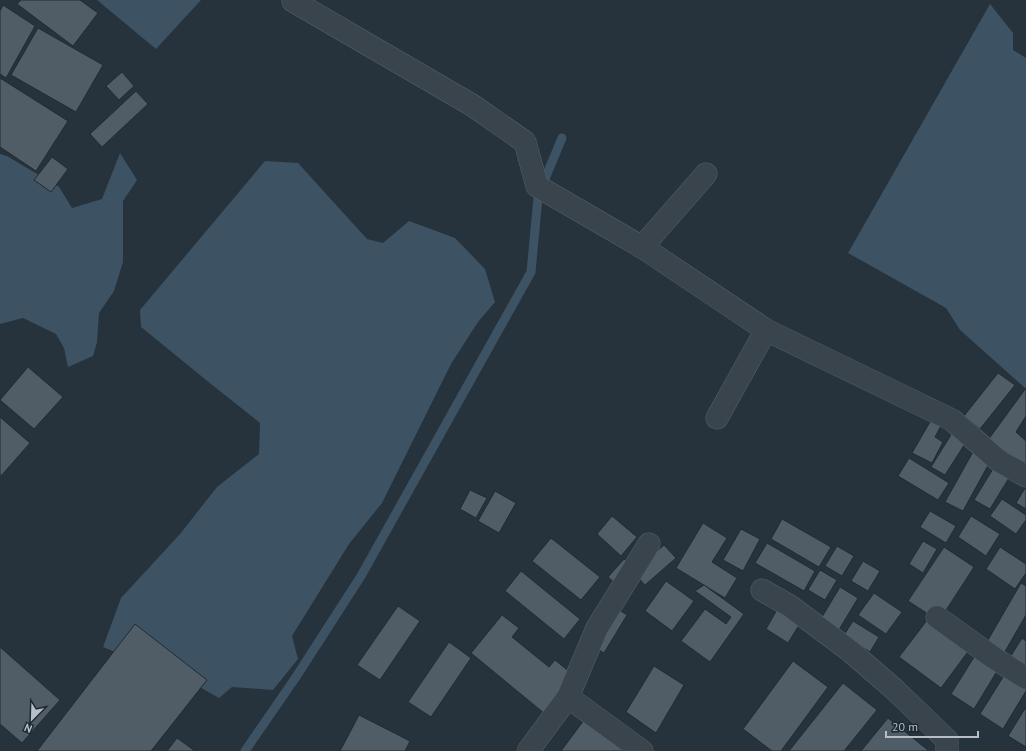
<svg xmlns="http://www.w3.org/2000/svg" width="1026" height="751" font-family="'PT Sans',sans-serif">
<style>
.water{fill:#3d5263}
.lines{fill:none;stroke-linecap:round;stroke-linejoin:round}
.stream{stroke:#3d5263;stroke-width:9}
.building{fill:#505d67;stroke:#212b33}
.minor-casing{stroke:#58626a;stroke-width:23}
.minor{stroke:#3a444c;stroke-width:22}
</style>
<rect width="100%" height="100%" fill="#26323c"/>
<g class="water">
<path d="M97,0H201L156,49Z"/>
<path d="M990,4L1013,33V50L1026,58V389L960,330L946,308L848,253Z"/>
<path d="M120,153L137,180L123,201V262L114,291L99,313L97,342L93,356L68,367L64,348L56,334L23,318L0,324V154L7,156L59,187L72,208L102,199Z"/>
<path d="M265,161L298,163L367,239L383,243L409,221L455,238L485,269L495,302L478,322L451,364L382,503L349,544L292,636L298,659L273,690L232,687L219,698L198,686L103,647L121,598L180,534L217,487L259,454L260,423L211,384L141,327L140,310Z"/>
</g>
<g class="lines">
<g class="stream">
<path d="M544,181L562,138"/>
<path d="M245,751L296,677L361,576L531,272L538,198"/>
</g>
</g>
<g class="building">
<path d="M21,0H80L98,13L73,46L17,4Z"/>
<path d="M3,5L35,26L6,78L0,74V11Z"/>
<path d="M38,28L103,65L76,112L11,75Z"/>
<path d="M122,72L134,86L119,100L106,86Z"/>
<path d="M0,78L68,121L36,171L0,147Z"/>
<path d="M136,91L148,104L102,147L90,134Z"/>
<path d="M52,157L68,169L51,192L34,180Z"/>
<path d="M28,367L63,397L34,429L0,400Z"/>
<path d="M998,373L1015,385L980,429L964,416Z"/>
<path d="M1026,388V416L1016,432L1026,441V466L988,440Z"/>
<path d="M934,415L944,420L935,437L943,442L932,463L912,453Z"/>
<path d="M0,417L30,443L1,476L0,474Z"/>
<path d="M954,430L968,439L945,475L931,467Z"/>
<path d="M974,450L991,460L963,511L945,502Z"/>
<path d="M909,458L949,483L938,500L898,476Z"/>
<path d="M996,464L1012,473L990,509L974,500Z"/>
<path d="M1025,488H1026V509L1016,503Z"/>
<path d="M470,490L487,498L476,518L460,509Z"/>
<path d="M495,491L516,503L499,533L478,521Z"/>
<path d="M1002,499L1026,515V520L1016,534L990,516Z"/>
<path d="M930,511L956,526L946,543L920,527Z"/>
<path d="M612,516L637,537L621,556L597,534Z"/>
<path d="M971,516L1000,534L986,556L958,537Z"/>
<path d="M782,519L831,547L819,567L771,539Z"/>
<path d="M703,523L727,538L712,562L737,578L725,598L676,568Z"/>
<path d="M741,529L760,539L743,571L723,560Z"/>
<path d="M551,538L600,577L581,600L532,561Z"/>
<path d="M923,541L937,549L923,573L909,564Z"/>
<path d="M767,543L815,571L804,591L755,563Z"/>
<path d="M664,545L676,558L645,585L633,572Z"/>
<path d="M837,546L854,556L842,576L825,566Z"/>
<path d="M944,547L974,567L939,621L908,601Z"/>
<path d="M1000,547L1026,564V573L1015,589L986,569Z"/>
<path d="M624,559L633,567L617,585L608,577Z"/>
<path d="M863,561L880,571L868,591L851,581Z"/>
<path d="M820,570L837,580L825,600L808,590Z"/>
<path d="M521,571L580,619L564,639L505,591Z"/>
<path d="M666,581L694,601L672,631L645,611Z"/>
<path d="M1021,583L1026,586V615L1003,655L985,645Z"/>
<path d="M704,585L744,614L710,662L681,641L705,609L726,624L731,617L695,591Z"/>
<path d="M840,587L858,598L837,633L819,622Z"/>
<path d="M874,593L902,612L886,634L858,615Z"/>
<path d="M606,601L627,615L604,653L582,640Z"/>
<path d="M398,606L420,621L380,680L357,665Z"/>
<path d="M778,608L801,622L788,643L766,629Z"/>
<path d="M502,615L519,628L512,637L549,667L555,660L576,677L545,714L471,653Z"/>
<path d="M928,619L970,649L941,688L899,657Z"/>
<path d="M853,621L879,637L870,652L844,635Z"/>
<path d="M135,624L207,680L151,751H37Z"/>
<path d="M1022,638L1026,641V674L1007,662Z"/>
<path d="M449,642L471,658L431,717L408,702Z"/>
<path d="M0,647L60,700L22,743L0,724Z"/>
<path d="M976,654L999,668L974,709L951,694Z"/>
<path d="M793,661L828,687L781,751H772L743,729Z"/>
<path d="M654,666L684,685L656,733L626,712Z"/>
<path d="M1005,674L1026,687V691L1003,729L980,714Z"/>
<path d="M843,683L877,710L844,751H789Z"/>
<path d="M1026,707V747L1008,736Z"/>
<path d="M359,715L410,741L405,751H340Z"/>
<path d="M587,716L628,751H561Z"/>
<path d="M888,718L929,751H861Z"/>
<path d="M177,738L195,751H167Z"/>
</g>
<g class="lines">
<defs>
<g id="minor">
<path d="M293,1L472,105L525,142L537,186L642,247L766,330L952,420L999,461L1026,476"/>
<path d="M642,247L706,174"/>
<path d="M717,418L766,330"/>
<path d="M762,590L790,606L850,651L894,689L947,740V751"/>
<path d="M937,617L994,658L1026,678"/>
<path d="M568,697L642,751"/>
<path d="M528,751L568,697L597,628L649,544"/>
</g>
</defs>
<use href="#minor" class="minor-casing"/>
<use href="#minor" class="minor"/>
</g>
<g transform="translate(32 719) rotate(203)" stroke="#1f2931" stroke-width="3" paint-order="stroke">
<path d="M0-3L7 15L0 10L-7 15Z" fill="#b6bfc7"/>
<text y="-6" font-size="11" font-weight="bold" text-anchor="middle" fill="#b6bfc7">N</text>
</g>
<path d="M886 731v6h92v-6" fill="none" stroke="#b6bfc7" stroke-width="2"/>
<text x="892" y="731" font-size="12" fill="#b6bfc7" stroke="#1f2931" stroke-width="3" paint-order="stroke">20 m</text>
</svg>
